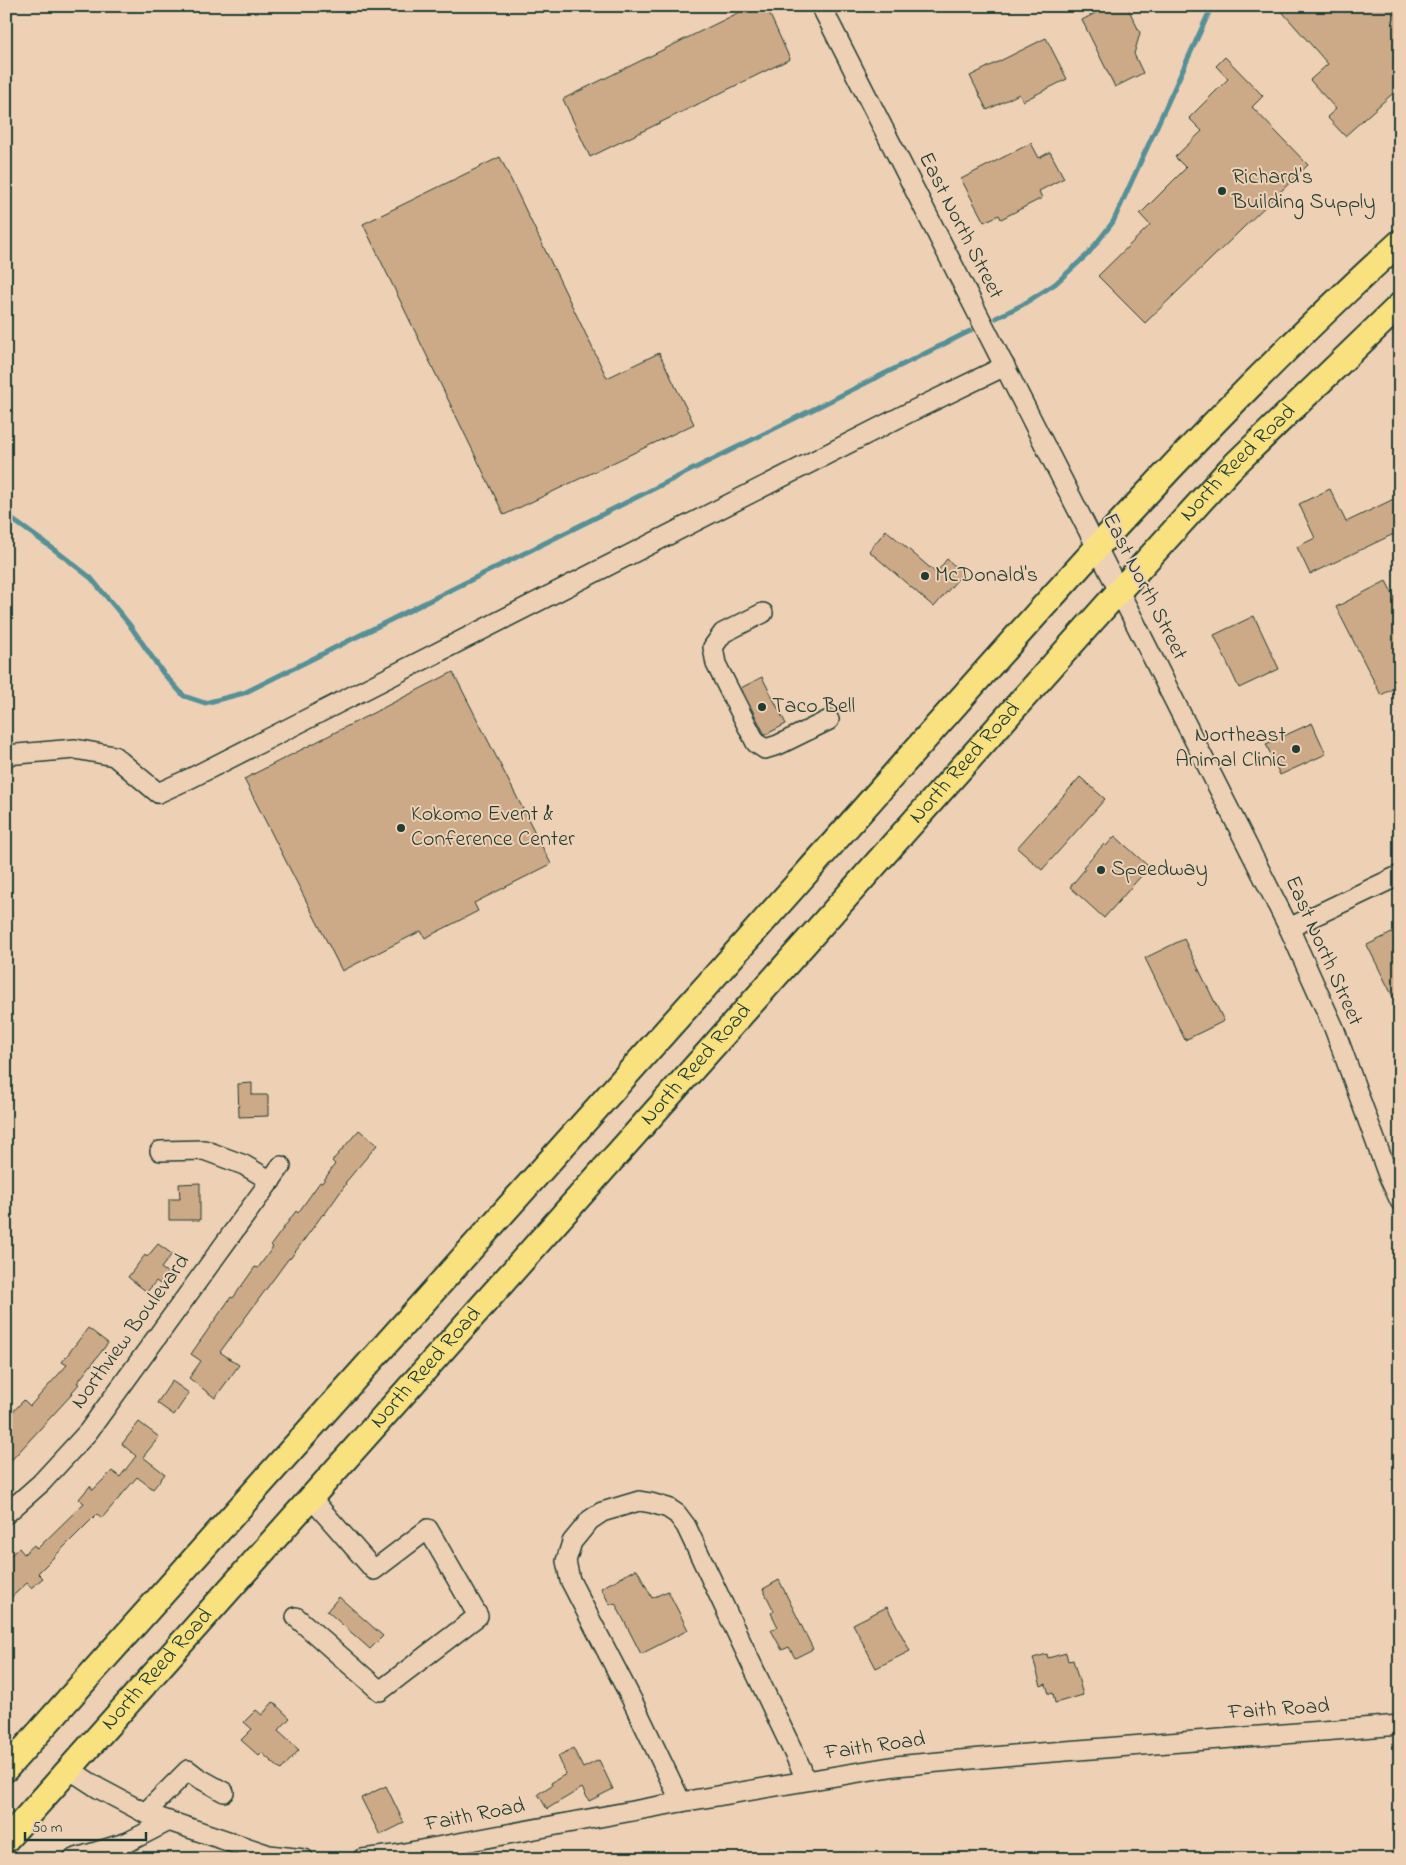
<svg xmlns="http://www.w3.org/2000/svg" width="1406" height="1865" font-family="'Indie Flower',sans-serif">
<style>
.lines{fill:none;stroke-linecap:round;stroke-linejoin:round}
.stream{stroke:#569097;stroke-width:5}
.building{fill:#ca8;stroke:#1f3d34}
.minor-casing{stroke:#1f3d34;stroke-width:22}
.major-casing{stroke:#1f3d34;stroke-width:28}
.minor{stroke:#eed1b5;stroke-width:19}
.major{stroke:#fae180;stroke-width:24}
.poi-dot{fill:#1f3d34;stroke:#eed1b5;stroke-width:2}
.labels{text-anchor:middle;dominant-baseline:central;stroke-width:4;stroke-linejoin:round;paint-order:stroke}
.poi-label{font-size:22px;fill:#1f3d34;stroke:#eed1b5;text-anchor:start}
.street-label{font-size:22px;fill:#1f3d34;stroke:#eed1b5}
</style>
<rect width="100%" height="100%" fill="#eed1b5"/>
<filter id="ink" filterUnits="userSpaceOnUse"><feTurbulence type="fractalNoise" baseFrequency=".02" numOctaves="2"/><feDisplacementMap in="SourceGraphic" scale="10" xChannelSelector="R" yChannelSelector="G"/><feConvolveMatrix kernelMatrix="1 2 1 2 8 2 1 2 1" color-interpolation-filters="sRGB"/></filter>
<g filter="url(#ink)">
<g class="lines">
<g class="stream">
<path d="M996,318L1022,305L1055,284L1088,254L1113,222L1212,6"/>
<path d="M6,515L55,550L91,578L129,624L163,673L184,696L205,703L244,693L970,331"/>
</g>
</g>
<g class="building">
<path d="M752,6H766L790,59L590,157L563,99Z"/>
<path d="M1109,6H1127L1140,33L1134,54L1143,73L1115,87L1082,20Z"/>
<path d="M1277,6H1400V87L1345,136L1327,117L1336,109L1310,80L1328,64Z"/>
<path d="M1046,38L1067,79L1023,101L1019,94L987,110L970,76Z"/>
<path d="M1225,57L1263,96L1252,107L1308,165L1145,323L1098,276L1150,225L1140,214L1186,168L1175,157L1202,131L1189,118L1228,79L1216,66Z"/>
<path d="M1031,143L1039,158L1050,152L1064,178L1039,191L1042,198L1001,219L999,215L984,222L961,179Z"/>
<path d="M500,157L607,378L659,353L694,424L504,515L363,224Z"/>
<path d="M1330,489L1346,522L1400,496V531L1310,574L1297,547L1315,538L1299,504Z"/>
<path d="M886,530L936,573L947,559L963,573L934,607L869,551Z"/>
<path d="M1386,581L1400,608V685L1381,695L1336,607Z"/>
<path d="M1254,616L1279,669L1239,688L1214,635Z"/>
<path d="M453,672L551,864L474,903L478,911L425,938L421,931L342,971L244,779Z"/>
<path d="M762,677L786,724L765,735L741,688Z"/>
<path d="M1312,723L1326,754L1280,775L1266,744Z"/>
<path d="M1080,777L1105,799L1042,870L1017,848Z"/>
<path d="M1115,836L1149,867L1104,918L1070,887L1085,869L1083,867L1104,844L1106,846Z"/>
<path d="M1400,929V1011L1367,945Z"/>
<path d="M1184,939L1224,1021L1185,1040L1145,958Z"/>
<path d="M252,1083V1095H268V1116L239,1117L238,1084Z"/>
<path d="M359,1130L377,1145L345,1183L346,1184L324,1215L323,1214L290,1259L289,1258L220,1352L239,1365L215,1398L189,1378L201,1361L191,1354L231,1297L233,1298L255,1267L258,1268L273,1247L271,1245L296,1211L298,1213L320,1182L322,1183L335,1164L332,1161Z"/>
<path d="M200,1183V1220H169V1199H180L179,1184Z"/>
<path d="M158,1244L172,1254L161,1268L168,1273L160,1284L156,1281L147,1292L128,1277L145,1255L147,1257Z"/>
<path d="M88,1328L108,1343L77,1383L79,1384L72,1392L73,1393L6,1466V1419L24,1400L30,1406L67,1365L62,1362Z"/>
<path d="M172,1381L189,1393L174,1415L157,1403Z"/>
<path d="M139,1422L159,1437L143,1457L165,1474L153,1489L137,1477L102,1518L97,1514L38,1573L43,1578L31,1588L27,1583L6,1602V1559L19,1548L24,1554L34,1545L37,1549L84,1503L79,1499L90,1486L93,1490L112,1471L120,1477L136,1456L122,1444Z"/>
<path d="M637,1569L652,1598L668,1591L688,1630L641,1654L615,1603L610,1605L601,1588Z"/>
<path d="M779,1580L813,1649L795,1658L789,1647L782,1650L771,1630L778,1627L771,1613L774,1611L763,1589Z"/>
<path d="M339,1597L383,1636L370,1649L327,1611Z"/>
<path d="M887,1607L910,1651L876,1668L853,1624Z"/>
<path d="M1066,1653L1068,1661L1073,1660L1083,1695L1055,1703L1053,1693L1049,1694L1046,1684L1041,1686L1033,1658L1047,1654L1048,1658Z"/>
<path d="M273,1702L290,1718L278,1731L299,1750L281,1770L262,1753L259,1756L241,1740L252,1729L244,1722L256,1710L262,1715Z"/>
<path d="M573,1748L583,1768L599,1760L613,1789L589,1801L582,1788L547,1809L538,1794L552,1785L551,1783L566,1774L558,1756Z"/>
<path d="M386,1786L404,1823L380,1835L361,1798Z"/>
</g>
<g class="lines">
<defs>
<g id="minor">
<path d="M821,6L1119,591L1289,928L1334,1028L1388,1175L1400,1201"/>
<path d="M763,613L723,633L713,647L716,664L756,743L765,749L778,745L829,720"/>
<path d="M6,755L75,749L114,756L158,793L191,778L908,413L1005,366"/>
<path d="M1289,928L1400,875"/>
<path d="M160,1151L204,1150L244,1165L271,1181"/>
<path d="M6,1514L41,1483L88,1432L281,1166"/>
<path d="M296,1617L380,1691L478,1616L428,1529L374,1570L311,1498"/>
<path d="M69,1769L98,1788L145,1813L269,1855L304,1859"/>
<path d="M681,1802L632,1700L570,1580L566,1561L572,1542L590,1520L602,1512L639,1501L651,1503L668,1508L677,1514L686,1526L801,1768L805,1780"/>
<path d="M145,1813L188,1770L197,1777L224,1792"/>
<path d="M73,1859L128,1842L167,1822"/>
<path d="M362,1859L394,1855L681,1802L896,1766L1014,1755L1400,1725"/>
</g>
<g id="major">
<path d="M6,1769C270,1475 533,1181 795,886C991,666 1182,440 1400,242"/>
<path id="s1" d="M6,1840L1119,591L1230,469L1400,305"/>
</g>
</defs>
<use href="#minor" class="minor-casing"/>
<use href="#major" class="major-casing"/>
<use href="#minor" class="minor"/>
<use href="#major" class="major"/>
</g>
</g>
<g class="poi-dot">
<circle cx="1222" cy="191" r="5"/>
<circle cx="925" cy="576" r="5"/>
<circle cx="762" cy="707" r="5"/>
<circle cx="1296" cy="749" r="5"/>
<circle cx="401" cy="828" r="5"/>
<circle cx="1101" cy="870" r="5"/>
</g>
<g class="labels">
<g class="poi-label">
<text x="1232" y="178">Richard's<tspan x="1232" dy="25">Building Supply</tspan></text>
<text x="935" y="576">McDonald's</text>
<text x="772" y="707">Taco Bell</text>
<text x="1286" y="736" text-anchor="end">Northeast<tspan x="1286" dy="25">Animal Clinic</tspan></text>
<text x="411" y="815">Kokomo Event &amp;<tspan x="411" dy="25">Conference Center</tspan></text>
<text x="1111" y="870">Speedway</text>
</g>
<g class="street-label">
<text transform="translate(960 226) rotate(63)">East North Street</text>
<text stroke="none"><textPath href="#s1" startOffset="1848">North Reed Road</textPath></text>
<text transform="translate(1144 587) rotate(63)">East North Street</text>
<text stroke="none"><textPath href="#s1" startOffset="1442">North Reed Road</textPath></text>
<text transform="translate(1323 951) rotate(66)">East North Street</text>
<text stroke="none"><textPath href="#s1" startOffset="1038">North Reed Road</textPath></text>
<text transform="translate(131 1332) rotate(-54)">Northview Boulevard</text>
<text stroke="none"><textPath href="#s1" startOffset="632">North Reed Road</textPath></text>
<text stroke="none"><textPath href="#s1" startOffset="228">North Reed Road</textPath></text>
<text transform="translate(1279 1710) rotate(-4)">Faith Road</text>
<text transform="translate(875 1747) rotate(-8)">Faith Road</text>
<text transform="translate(475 1816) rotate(-11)">Faith Road</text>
</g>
</g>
<rect width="1406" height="1865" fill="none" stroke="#eed1b5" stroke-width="25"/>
<rect x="12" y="12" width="1381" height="1840" fill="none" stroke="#1f3d34" stroke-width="2" filter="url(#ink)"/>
<path d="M25 1832v8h121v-8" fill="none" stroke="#1f3d34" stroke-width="2.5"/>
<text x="32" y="1832" font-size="15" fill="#1f3d34" stroke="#eed1b5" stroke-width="4" paint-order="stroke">50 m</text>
</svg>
